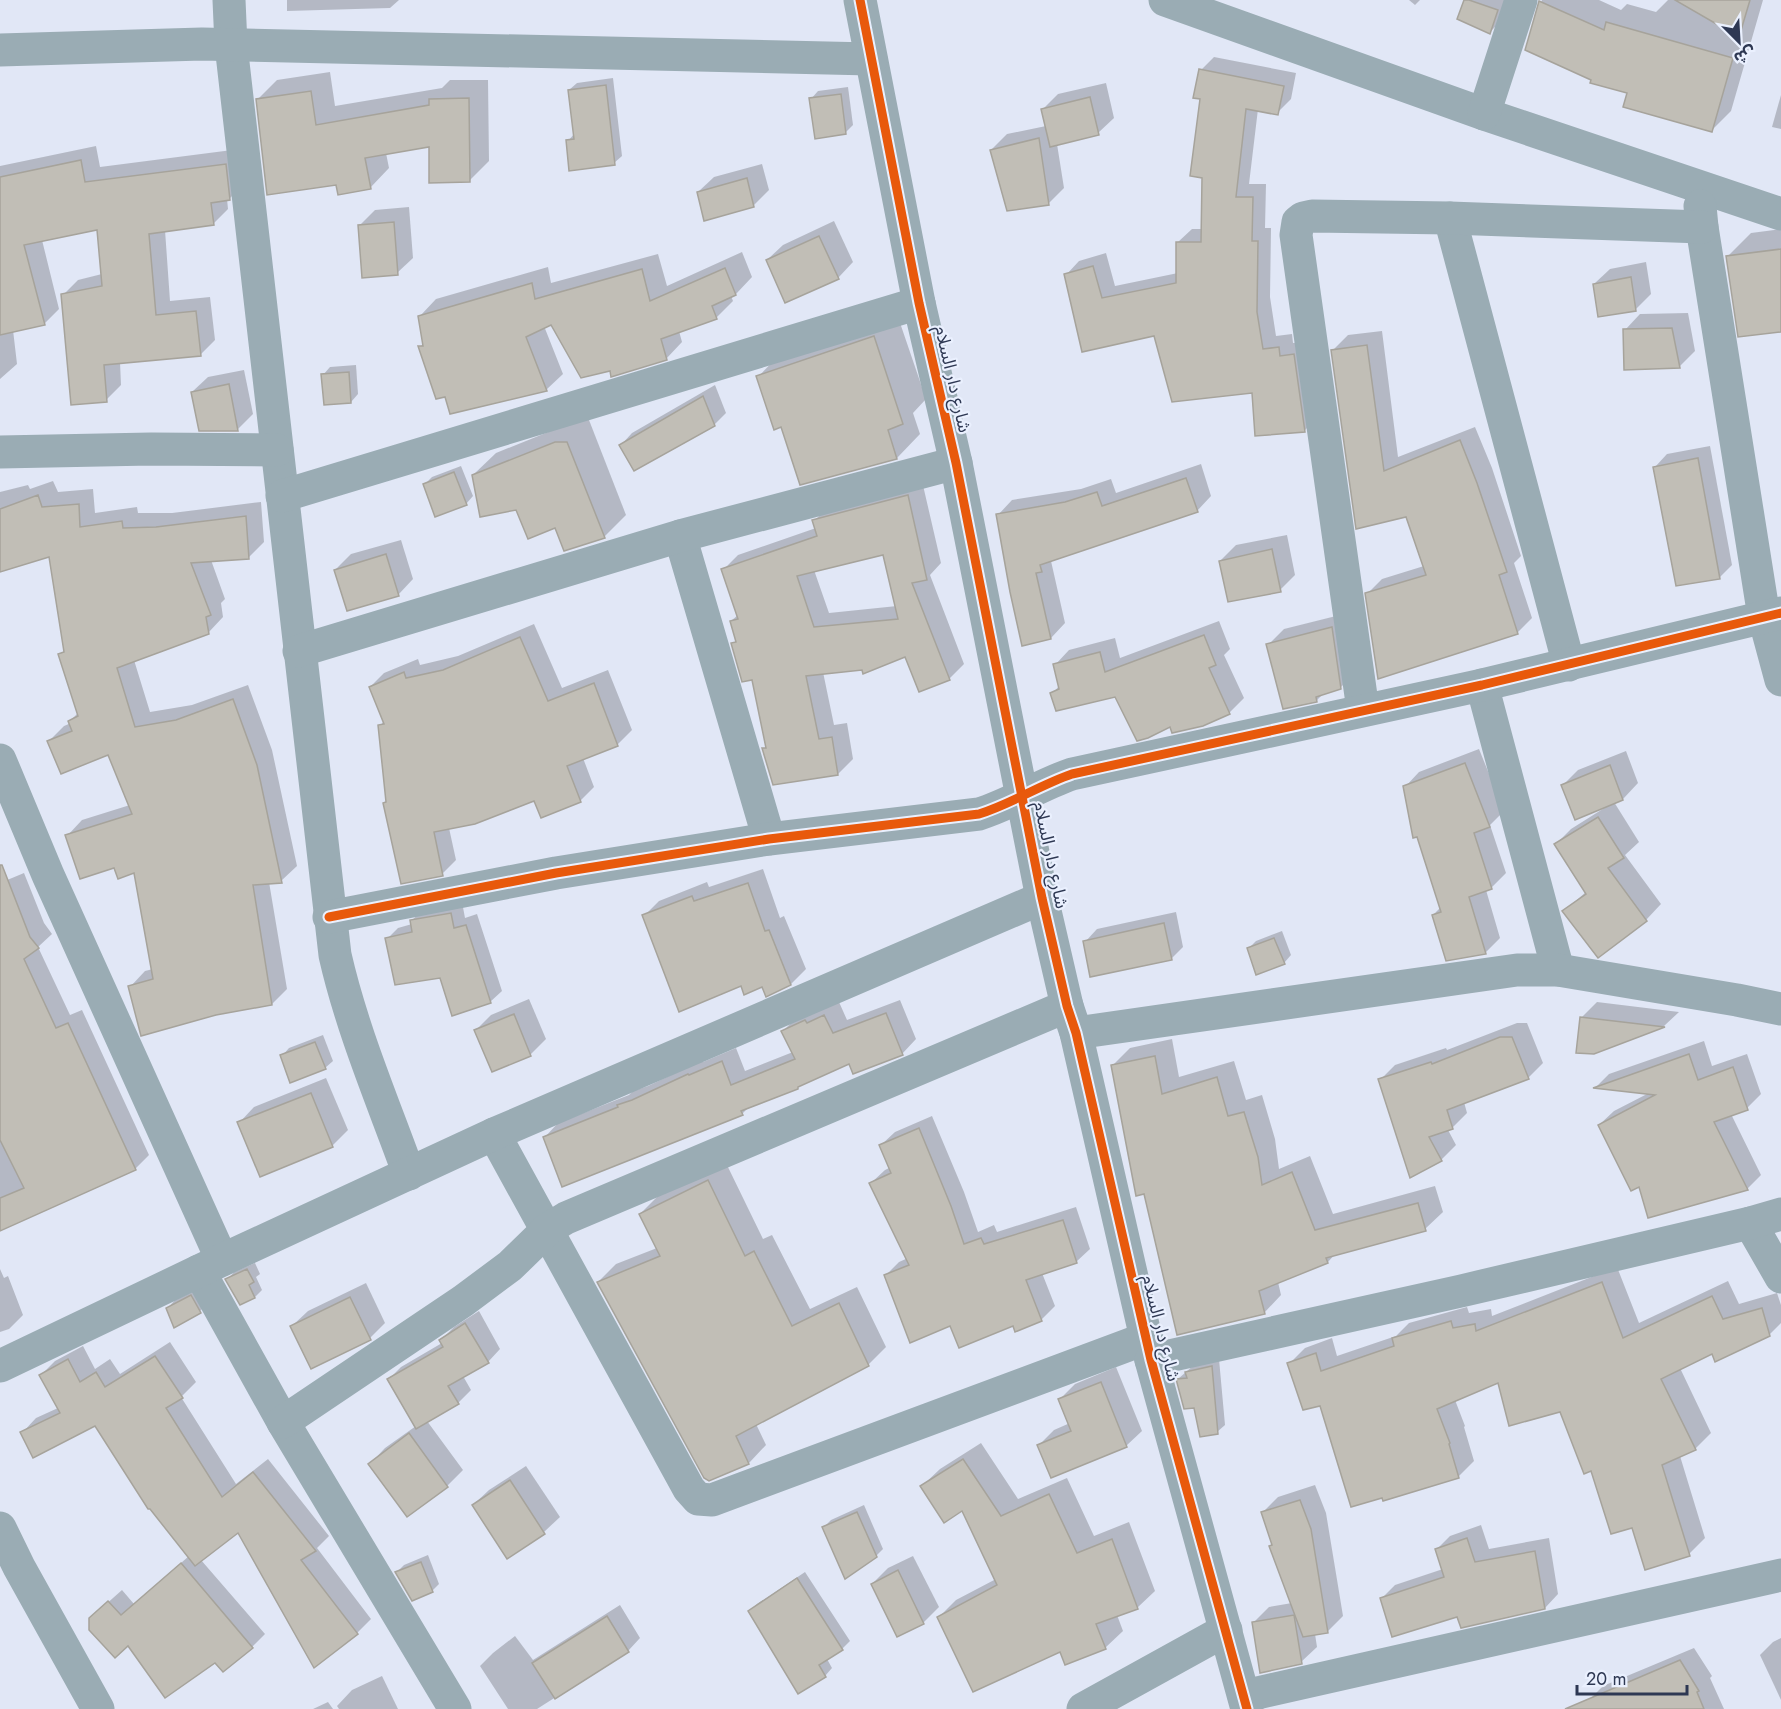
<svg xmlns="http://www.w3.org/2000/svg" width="1781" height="1709" font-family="Jost,'Noto Sans Arabic',sans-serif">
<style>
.shadow{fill:#0003;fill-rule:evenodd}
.building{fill:#c1beb6;stroke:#a6a39b;stroke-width:1.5;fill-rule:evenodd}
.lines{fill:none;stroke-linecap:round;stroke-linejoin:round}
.minor{stroke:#9aacb4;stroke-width:33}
.cycleway-casing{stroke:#eaf0fe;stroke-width:13}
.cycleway{stroke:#e8590c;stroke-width:9}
.labels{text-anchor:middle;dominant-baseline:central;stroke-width:4.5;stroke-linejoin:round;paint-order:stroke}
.street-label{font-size:18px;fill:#2e3853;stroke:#eaf0fe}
</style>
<rect width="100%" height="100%" fill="#e1e7f6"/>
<g class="shadow">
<path d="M287,0H399L390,8L287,11Z"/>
<path d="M1409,0H1420L1415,5Z"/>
<path d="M1466,0H1511L1505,17L1490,32Z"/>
<path d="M1542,0H1599L1621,10L1627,4L1656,12L1668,0H1763L1731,111L1712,130L1629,92L1592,79L1526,49Z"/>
<path d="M1214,57L1296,73L1291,99L1277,113L1258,109L1249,184H1266L1265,228H1271L1270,297L1276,336L1292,334L1293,343L1307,342L1318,417L1304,431L1253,391L1155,334L1066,275L1079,261L1106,253L1115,286L1178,273V242L1192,229H1203L1201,70Z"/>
<path d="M330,72L335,106L442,88L450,80H488L489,161L470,180L431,145L386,153L389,168L370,188L337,183L258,99L277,80Z"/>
<path d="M613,78L622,156L614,163L568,141L575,133L569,90L577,83Z"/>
<path d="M1106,83L1114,118L1098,133L1057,144L1064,188L1048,204L991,150L1007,134L1046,126L1042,110L1058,94Z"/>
<path d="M848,87L853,125L846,132L811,99L818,91Z"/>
<path d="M1781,95V129L1772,127Z"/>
<path d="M96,146L100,167L240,149L244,184L229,199H227L228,209L213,224L165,230L170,301L210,297L215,340L200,355L120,362L121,385L106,400L63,295L78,280L102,274L99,228L42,240L59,309L44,324L13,330L17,364L0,379V166Z"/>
<path d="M762,164L769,190L753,206L698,192L714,177Z"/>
<path d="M409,207L413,258L397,273L360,225L375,210Z"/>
<path d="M834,221L853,262L838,278L767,260L783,245Z"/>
<path d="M1781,229V330L1727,257L1751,233Z"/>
<path d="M742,252L752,277L736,294L731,296L733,301L716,318L679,331L682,342L666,359L611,370L551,323L544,326L563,374L546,390L446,395L420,347L424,343L420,316L436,299L548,267L551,283L658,254L667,286Z"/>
<path d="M1646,262L1651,294L1636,309L1594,284L1610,269Z"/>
<path d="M1688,313L1695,351L1680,366L1625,330L1640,314Z"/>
<path d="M897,314L926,399L913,413L920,434L897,458L782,425L758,377L781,353Z"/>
<path d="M1382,331L1398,457L1475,427L1492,468L1521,556L1514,563L1532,618L1517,633L1367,594L1382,579L1424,566L1407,516L1358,527L1333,350L1348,335Z"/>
<path d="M356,365L358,394L351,402L323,375L330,367Z"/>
<path d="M244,370L253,414L238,429H200L192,392L208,377Z"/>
<path d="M715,385L726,413L714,425L621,445L632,433Z"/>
<path d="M578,420H589L626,515L604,537L556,526L517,508L473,475L496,453Z"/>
<path d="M1710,446L1732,565L1720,577L1655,467L1667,454Z"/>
<path d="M1201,464L1211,496L1197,511L1051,561L1065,623L1051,638L998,515L1012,500L1081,489L1111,479L1116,493Z"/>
<path d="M461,466L473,496L466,504L425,484L432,477Z"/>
<path d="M53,481L58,492L93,489L95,513L137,507L138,513H172L261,502L264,542L249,557L211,560L225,599L221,603L223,617L208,633L134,660L150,712L192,705L248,685L272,750L297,866L281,881L269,882L287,989L272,1004L130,987L145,971L153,969L135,871L115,866L67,836L82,820L130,805L108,753L49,741L64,726L71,723L70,721L78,713L60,655L65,650L51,555L0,571V492L28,485L30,489Z"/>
<path d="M922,481L941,563L930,575L964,664L949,679L906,655L863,669L823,672L834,725L847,723L853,759L838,774L764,749L767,745L753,678L733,644L737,640L731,621L738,615L723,570L738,555L816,528L814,521L829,506ZM885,553L897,606L829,613L814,570Z"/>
<path d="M1287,535L1295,575L1280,590L1220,561L1236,545Z"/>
<path d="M401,540L413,579L398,595L335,570L351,554Z"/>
<path d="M1348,613L1356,672L1340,688L1324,693L1317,700L1268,645L1284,629Z"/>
<path d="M1219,621L1230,649L1224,655L1244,698L1229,713L1170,725L1116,695L1052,694L1060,685L1055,665L1069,650L1115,638L1120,658Z"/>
<path d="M534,624L562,688L608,670L632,730L618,744L583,758L594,787L580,801L535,799L449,828L456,860L442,874L388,801L380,726L384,721L370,687L384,673L418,659L420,665L458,656Z"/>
<path d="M1479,749L1504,811L1490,825L1506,873L1491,888L1486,890L1500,938L1486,952L1447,960L1433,915L1441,907L1405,787L1419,772Z"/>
<path d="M1626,751L1638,783L1623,799L1614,802L1639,842L1625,855L1661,904L1646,920L1564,911L1586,892L1556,844L1571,829L1606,807L1562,786L1578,770Z"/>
<path d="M763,869L780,918L784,916L806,969L791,984H742L644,916L659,901L707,882L709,887Z"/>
<path d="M24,873L44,923L52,934L38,947L70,1015L82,1010L149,1155L135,1169L0,1229V883Z"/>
<path d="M462,902L465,918L477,914L502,991L490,1002L387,939L398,928L412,924L411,921L423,910Z"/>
<path d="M1176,912L1183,947L1171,959L1085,942L1097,929Z"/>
<path d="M1282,931L1291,955L1284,963L1248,949L1256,941Z"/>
<path d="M529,999L546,1039L530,1055L476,1030L491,1015Z"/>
<path d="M900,1000L916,1039L902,1054L849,1062L750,1106L742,1114L544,1138L558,1123L629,1095L633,1091L648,1086L703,1060V1062L736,1048L745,1071L793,1052L783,1031L797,1017L839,1002L847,1020Z"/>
<path d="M1597,1002L1679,1012L1664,1026L1594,1053L1582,1017Z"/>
<path d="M1517,1023H1527L1543,1063L1528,1078L1464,1102L1467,1113L1452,1128L1448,1130L1456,1145L1441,1160L1380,1080L1395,1065L1446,1048L1447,1050Z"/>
<path d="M323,1035L333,1061L325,1068L282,1056L289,1048Z"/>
<path d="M1172,1039L1179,1077L1234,1061L1246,1100L1262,1095L1275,1139L1279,1169L1310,1156L1333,1214L1435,1186L1443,1212L1425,1229L1336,1253L1328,1262L1278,1282L1281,1295L1264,1313L1113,1065L1130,1048Z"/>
<path d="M1704,1041L1712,1066L1747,1054L1761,1094L1747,1108L1731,1114L1761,1175L1747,1189L1640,1185L1599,1125L1614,1111L1649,1093L1596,1087L1609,1074Z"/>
<path d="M326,1078L348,1130L332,1146L239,1123L254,1107Z"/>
<path d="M932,1116L964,1192L978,1232L994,1225L997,1232L1076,1207L1090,1249L1076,1262L1042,1273L1055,1306L1041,1320L1014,1324H951L886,1275L899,1262L908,1258L871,1183L885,1170L891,1167L881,1145L895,1132Z"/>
<path d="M726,1163L763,1239L772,1235L810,1309L857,1287L886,1347L868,1365L756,1424L766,1445L749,1463L728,1472L598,1282L616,1264L657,1248L640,1214L658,1196Z"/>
<path d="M255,1263L260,1274L256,1277L262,1290L255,1297L227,1280L234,1272Z"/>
<path d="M1617,1267L1639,1323L1728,1281L1739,1304L1777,1293L1781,1305V1323L1769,1335L1712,1352L1680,1368L1711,1433L1695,1449L1680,1456L1705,1538L1689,1554L1646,1568L1633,1526L1561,1411L1499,1381L1455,1400L1465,1426L1464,1427L1474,1461L1458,1477L1321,1404L1289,1364L1305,1348L1332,1338L1337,1356L1396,1336L1409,1323L1467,1307L1469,1313L1491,1309L1492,1316Z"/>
<path d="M0,1269L4,1278L8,1276L23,1315L9,1329L0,1332Z"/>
<path d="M366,1283L385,1323L370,1338L292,1326L308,1311Z"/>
<path d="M199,1289L207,1304L200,1311L168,1308L175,1300Z"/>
<path d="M479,1311L500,1349L488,1362L463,1376L471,1390L458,1403L427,1421L463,1470L448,1485L407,1515L370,1464L385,1448L416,1426L388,1380L401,1367L442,1343L441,1340L454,1327Z"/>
<path d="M170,1342L196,1382L181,1397L236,1484L268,1459L329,1536L317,1548L371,1619L357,1633L238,1530L201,1560L265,1634L252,1647L223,1670L216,1661L165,1696L104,1606L122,1590L134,1604L189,1556L96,1424L22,1433L36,1418L58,1408L41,1375L55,1361L83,1346L95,1369L110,1359L120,1374Z"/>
<path d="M1219,1359L1225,1425L1217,1432L1195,1407L1178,1379L1194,1365Z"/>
<path d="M1116,1367L1142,1431L1126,1446L1039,1445L1054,1430L1070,1423L1060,1399L1075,1384Z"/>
<path d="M981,1443L1018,1499L1067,1478L1094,1536L1129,1522L1155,1591L1137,1608L1117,1615L1123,1631L1105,1648L1061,1650L939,1617L956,1600L996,1579L962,1509L922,1486L940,1469Z"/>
<path d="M526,1466L560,1517L544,1532L507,1557L473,1505L489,1490Z"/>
<path d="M1315,1485L1326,1513L1343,1616L1328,1631L1315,1634L1317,1647L1301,1662L1253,1623L1269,1607L1292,1603L1271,1546L1273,1544L1263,1512L1278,1497Z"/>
<path d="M864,1505L883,1549L876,1556L823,1528L831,1520Z"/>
<path d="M1481,1525L1489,1549L1549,1538L1558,1594L1545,1608L1458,1615L1381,1599L1395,1585L1443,1569L1436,1550L1450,1536Z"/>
<path d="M428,1555L439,1584L432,1591L397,1572L404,1565Z"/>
<path d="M913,1556L939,1607L923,1623L872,1584L888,1568Z"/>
<path d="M805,1572L850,1641L842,1649L827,1659L832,1668L825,1676L750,1612L757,1604Z"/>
<path d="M620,1605L640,1638L628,1651L537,1709H508L480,1666L493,1653L515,1636L533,1660Z"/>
<path d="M1781,1638V1700L1760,1655L1773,1642Z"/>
<path d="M1694,1648L1712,1676L1710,1678L1724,1709H1593L1589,1700L1603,1686Z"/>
<path d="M382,1676L398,1709H339L337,1706L352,1690Z"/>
<path d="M328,1702L333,1709H313Z"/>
</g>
<g class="building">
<path d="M1464,0H1469L1498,10L1490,34L1457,19Z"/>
<path d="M1675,0H1750L1739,37Z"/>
<path d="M1539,1L1604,30L1606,22L1733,58L1712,132L1623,107L1627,93L1590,83L1591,80L1525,50Z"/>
<path d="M1199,69L1284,86L1278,115L1246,109L1236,197H1253L1252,241H1258L1257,312L1263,349L1279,347L1280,356L1294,354L1305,432L1255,436L1252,393L1172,402L1154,336L1082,352L1064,274L1093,266L1102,298L1176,283V242H1201L1202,178L1190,176L1200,99L1193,98Z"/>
<path d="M606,85L615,165L569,171L566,140L574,139L568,90Z"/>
<path d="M311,91L316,125L429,105V99L469,98L470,182L429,183V147L365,158L371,189L338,195L336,185L267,195L256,99Z"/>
<path d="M841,94L846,134L815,139L809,98Z"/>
<path d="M1090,97L1099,135L1050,147L1041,109Z"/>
<path d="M1039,138L1049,205L1007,211L990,150Z"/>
<path d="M81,160L85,182L226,164L230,200L211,203L214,225L149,234L156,315L196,311L201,356L104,365L107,402L71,405L61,294L102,286L97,230L24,245L45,325L0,335V177Z"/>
<path d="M747,178L754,207L704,221L697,192Z"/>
<path d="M394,222L398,275L362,278L358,225Z"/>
<path d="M819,236L839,279L785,303L766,260Z"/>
<path d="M1781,249V332L1738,337L1726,256Z"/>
<path d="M725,268L736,295L712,306L717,319L661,339L667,360L611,377L610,371L581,378L551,325L526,337L547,391L450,414L445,397L436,399L418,346H423L418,316L532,283L535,299L642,269L650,301Z"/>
<path d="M1631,277L1636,311L1598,317L1593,284Z"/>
<path d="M1672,328L1680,368L1624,370L1623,329Z"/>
<path d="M874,336L903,424L888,430L897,459L800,485L781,427L774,430L756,376Z"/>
<path d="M1367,345L1384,471L1460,440L1477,483L1507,572L1499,575L1518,634L1378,679L1365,593L1426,575L1406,517L1356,529L1331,350Z"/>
<path d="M349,372L351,403L324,405L321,374Z"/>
<path d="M229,384L238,431H199L191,392Z"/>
<path d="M703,396L715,426L634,471L619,445Z"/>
<path d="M555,442H567L605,538L564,551L555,528L528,539L516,510L480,517L472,475Z"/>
<path d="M1698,458L1720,579L1676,586L1653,467Z"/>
<path d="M454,472L467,505L435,517L423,484Z"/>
<path d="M1186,478L1198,512L1040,565L1042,572L1036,573L1051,639L1022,646L1010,592L996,514L1065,502L1097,492L1102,506Z"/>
<path d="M38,495L42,507L79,504L80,527L122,521L123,528L156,527L246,516L249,559L191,563L211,615L206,617L209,634L117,668L135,727L176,720L233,699L257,765L282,883L253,885L272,1005L216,1015L141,1036L128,986L153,979L134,873L118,879L114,868L80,879L65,835L132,814L108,755L61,774L47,741L72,731L68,721L78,716L58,654L64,652L49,557L0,572V509Z"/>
<path d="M908,495L927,580L912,583L950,680L919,692L905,657L863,674L862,670L806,676L819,739L832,737L838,775L773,785L762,748H766L752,680L742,682L731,643L736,642L730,621L738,619L721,569L817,536L812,520ZM883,555L898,619L814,627L797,576Z"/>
<path d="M1272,549L1281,592L1228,602L1219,561Z"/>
<path d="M386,554L399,596L347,611L334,570Z"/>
<path d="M1332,627L1341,689L1316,697L1317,702L1283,709L1266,644Z"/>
<path d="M1204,635L1216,665L1209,668L1230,714L1203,726L1172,733L1170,727L1148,738L1137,741L1115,697L1056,711L1050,693L1059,689L1053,664L1100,652L1105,672Z"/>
<path d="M520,637L548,701L594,683L618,746L567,766L581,802L541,818L534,801L475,824L434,832L443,876L401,884L383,803L386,802L378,725L384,724L369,687L404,672L406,678L443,670Z"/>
<path d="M1465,763L1490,827L1474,833L1492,889L1469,897L1486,954L1446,961L1432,915L1441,912L1417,837L1413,838L1403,786Z"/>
<path d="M1610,765L1623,800L1575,820L1561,785Z"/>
<path d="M1598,817L1624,858L1608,868L1647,921L1598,958L1562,911L1586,894L1554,844Z"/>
<path d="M0,865H2L30,937L39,948L24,959L56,1028L68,1023L136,1170L0,1231V1198L24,1188L0,1140Z"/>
<path d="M748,883L765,931L769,930L791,985L766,997L762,987L744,995L741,986L679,1012L642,915L692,896L694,901Z"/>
<path d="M451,913L454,928L466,925L491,1003L452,1016L440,978L395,985L385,938L412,932L410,920Z"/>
<path d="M1164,923L1172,960L1090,977L1083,941Z"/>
<path d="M1274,938L1285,964L1256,975L1247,948Z"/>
<path d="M886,1013L903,1055L853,1074L849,1064L798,1087V1089L741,1111L743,1115L562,1187L543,1137L618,1107L617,1105L632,1100L688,1074L689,1075L722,1061L731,1085L795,1059L781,1031L805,1020L807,1023L824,1015L833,1033Z"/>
<path d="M514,1014L531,1056L492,1072L474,1030Z"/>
<path d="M1580,1017L1665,1027L1594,1054L1576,1053Z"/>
<path d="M1500,1037H1512L1529,1079L1447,1110L1453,1129L1429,1137L1442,1161L1410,1178L1378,1079L1431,1062L1432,1064Z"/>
<path d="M315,1042L326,1069L290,1083L280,1055Z"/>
<path d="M1689,1054L1698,1080L1733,1067L1748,1110L1714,1122L1748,1190L1648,1218L1639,1187L1631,1191L1598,1125L1655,1095L1593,1088Z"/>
<path d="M1155,1056L1162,1094L1217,1077L1228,1116L1244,1112L1258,1157L1262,1185L1292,1172L1315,1230L1418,1203L1426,1231L1326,1258L1328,1263L1259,1291L1265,1314L1177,1335L1144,1194L1136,1196L1111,1065Z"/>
<path d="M311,1093L333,1147L260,1177L237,1122Z"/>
<path d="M919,1128L951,1206L964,1244L981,1238L984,1244L1063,1220L1077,1263L1026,1280L1042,1321L1015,1332L1013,1326L959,1348L950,1326L910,1343L884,1275L909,1265L869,1183L891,1173L879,1145Z"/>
<path d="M708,1180L745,1256L754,1251L792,1326L839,1303L869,1366L736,1436L749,1464L709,1481L704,1478L597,1282L660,1256L639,1214Z"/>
<path d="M247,1269L254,1282L249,1285L255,1298L240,1305L225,1279Z"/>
<path d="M1602,1282L1623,1338L1712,1296L1723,1319L1762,1308L1770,1336L1715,1362L1712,1354L1661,1379L1696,1450L1662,1465L1690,1556L1645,1570L1632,1528L1611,1534L1591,1471L1584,1474L1560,1412L1509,1426L1498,1383L1437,1409L1450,1443L1449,1444L1459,1478L1383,1501L1382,1498L1351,1507L1320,1406L1303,1410L1287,1363L1316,1353L1321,1371L1394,1346L1392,1338L1451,1321L1453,1328L1475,1324L1476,1331Z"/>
<path d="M191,1295L201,1313L174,1328L166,1308Z"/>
<path d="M350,1297L371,1340L311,1369L290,1326Z"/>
<path d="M465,1323L489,1363L448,1386L459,1404L416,1429L387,1379L443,1347L439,1340Z"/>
<path d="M155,1356L183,1398L166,1408L222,1497L253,1472L316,1551L301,1560L358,1634L314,1668L238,1533L195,1566L150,1509H148L95,1426L33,1458L20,1432L60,1413L39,1375L68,1359L80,1382L96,1372L105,1387Z"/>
<path d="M1212,1366L1218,1434L1200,1437L1194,1408L1184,1409L1176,1379L1187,1378L1185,1372Z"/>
<path d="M1101,1382L1127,1447L1051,1478L1037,1445L1071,1431L1058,1399Z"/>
<path d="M409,1433L448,1487L407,1517L368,1464Z"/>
<path d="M963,1459L1001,1516L1049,1494L1077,1553L1112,1539L1138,1609L1096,1624L1106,1649L1065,1665L1060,1652L973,1692L937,1617L997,1585L962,1511L944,1523L920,1486Z"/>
<path d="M510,1480L545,1534L507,1559L472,1505Z"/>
<path d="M1300,1500L1311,1529L1328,1633L1303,1637L1269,1546L1272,1545L1261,1512Z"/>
<path d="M857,1512L877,1557L845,1579L822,1527Z"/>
<path d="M1467,1538L1475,1562L1535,1551L1545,1609L1461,1628L1457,1617L1392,1637L1380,1598L1444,1577L1435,1549Z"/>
<path d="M421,1562L433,1592L412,1601L395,1572Z"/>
<path d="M181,1563L253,1648L223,1672L215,1663L165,1698L128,1646L115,1658L89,1630V1618L108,1601L121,1615Z"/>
<path d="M898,1570L924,1624L897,1637L871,1584Z"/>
<path d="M797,1578L843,1650L819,1665L826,1677L798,1694L748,1611Z"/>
<path d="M1294,1615L1302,1664L1260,1673L1252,1622Z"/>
<path d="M607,1616L629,1652L555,1699L532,1663Z"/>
<path d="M1680,1660L1699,1691L1697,1692L1704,1709H1565Z"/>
</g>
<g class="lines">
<g class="minor">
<path d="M229,0L231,45L335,955C352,1030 383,1102 409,1174"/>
<path d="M860,0L919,303L956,463L1042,898L1067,1006L1076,1033L1151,1360L1247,1709"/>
<path d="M1165,0L1484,114L1781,214"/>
<path d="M0,50L202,44L871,59"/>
<path d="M1484,114L1521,0"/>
<path d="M1700,206L1702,227L1764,617L1781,680"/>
<path d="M1450,218L1569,665"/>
<path d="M0,452L151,449L277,450"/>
<path d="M282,496L919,303"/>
<path d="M680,536L769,839"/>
<path d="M299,651L680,536L956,463"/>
<path d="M1482,685L1558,970"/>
<path d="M1363,710L1296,235L1298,222L1303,218L1312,216L1450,218L1702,227"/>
<path d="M0,760L48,875L222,1260"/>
<path d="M329,917L556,873L769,839L979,814C1011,804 1040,785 1072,774L1482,685L1781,613"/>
<path d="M1076,1033L1517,970H1558L1737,1000L1781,1009"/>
<path d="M494,1134L689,1489L698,1499L712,1500L1147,1338"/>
<path d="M1750,1223L1781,1277"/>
<path d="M199,1271L283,1422L455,1709"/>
<path d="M1151,1360L1461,1291L1750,1223L1781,1214"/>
<path d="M0,1366L222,1260L494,1134L1042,898"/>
<path d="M283,1422L463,1301L510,1266L548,1229L566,1218L1067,1006"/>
<path d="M0,1528L19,1567L98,1709"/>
<path d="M1244,1696L1781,1575"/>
<path d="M1083,1709L1226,1630"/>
</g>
<defs>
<g id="cycleway">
<path d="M860,0L919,303L956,463L1042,898L1067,1006L1076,1033L1151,1360L1247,1709"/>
<path d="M329,917L556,873L769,839L979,814C1011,804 1040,785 1072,774L1482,685L1781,613"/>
</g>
</defs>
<use href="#cycleway" class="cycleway-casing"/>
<use href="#cycleway" class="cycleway"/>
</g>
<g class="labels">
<g class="street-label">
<text transform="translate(953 379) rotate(77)">شارع دار السلام</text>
<text transform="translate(1051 855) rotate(78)">شارع دار السلام</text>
<text transform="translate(1161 1328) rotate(76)">شارع دار السلام</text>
</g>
</g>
<g transform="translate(1739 42) rotate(156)" stroke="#eaf0fe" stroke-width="4.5" paint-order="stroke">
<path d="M0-4.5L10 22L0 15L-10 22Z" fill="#2e3853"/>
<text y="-9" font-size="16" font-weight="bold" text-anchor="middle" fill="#2e3853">ش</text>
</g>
<path d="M1577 1685v9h110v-9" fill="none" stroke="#2e3853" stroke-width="3"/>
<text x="1586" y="1685" font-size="18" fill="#2e3853" stroke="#eaf0fe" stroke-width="4.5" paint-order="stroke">20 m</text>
</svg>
